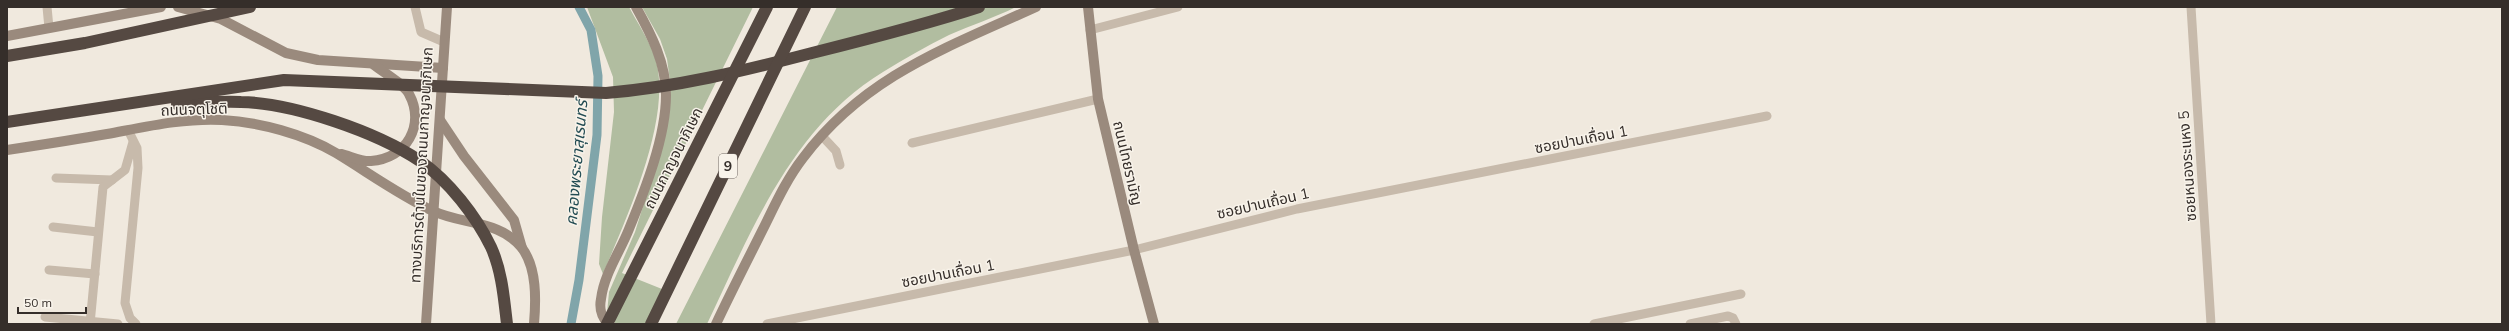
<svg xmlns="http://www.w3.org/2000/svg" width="2509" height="331" font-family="Mulish,'Noto Sans Thai',sans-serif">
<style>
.green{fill:#b1bda0}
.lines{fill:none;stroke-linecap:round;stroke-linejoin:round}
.canal{stroke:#80a5aa;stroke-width:9}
.street{stroke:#c7baab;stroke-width:9}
.secondary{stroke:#9a8a7d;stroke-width:10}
.highway{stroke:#554942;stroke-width:12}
.labels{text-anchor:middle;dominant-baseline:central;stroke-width:3;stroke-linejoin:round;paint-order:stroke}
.shield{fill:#f8f3ea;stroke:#706964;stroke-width:1}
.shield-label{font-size:14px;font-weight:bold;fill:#352e2a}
.street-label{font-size:15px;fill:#352e2a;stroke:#f8f3ea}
.water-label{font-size:16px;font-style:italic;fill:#234c53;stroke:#f8f3ea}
</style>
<rect width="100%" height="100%" fill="#f0e9de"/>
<g class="green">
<path d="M587,7H629C639,26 655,48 658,70C667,130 626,219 603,274L599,264L602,217L614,112L613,77Z"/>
<path d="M642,7H753L622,273L662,289L645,324H616L607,313L609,292L635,232L665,136L670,81L667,59L660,39Z"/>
<path d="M837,7H1016C994,18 971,25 949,35C927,46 904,59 883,72C791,128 751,232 707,324H676Z"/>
</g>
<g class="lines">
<path class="canal" d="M571,324L579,280L597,135L598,76L591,30L579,7"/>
<g class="street">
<path d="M47,7L49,28"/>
<path d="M415,7L421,32L444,42"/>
<path d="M2191,7L2211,324"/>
<path d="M1090,30L1178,7"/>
<path d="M128,130L137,148L138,168L125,303L130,318L136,324"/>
<path d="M822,136L836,151L840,165"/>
<path d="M912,143L1098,99"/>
<path d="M56,178L112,180"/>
<path d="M53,227L98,232"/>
<path d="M49,270L95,274"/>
<path d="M45,317L118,324"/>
<path d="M90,324L103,187L125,170L133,142"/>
<path d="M767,324L1134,250L1297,209L1767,116"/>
<path d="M1594,324L1741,294"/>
<path d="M1690,324L1728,316L1733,318L1736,324"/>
</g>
<g class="secondary">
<path d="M178,7L221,19L286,53L318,60L443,68"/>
<path d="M1088,7L1098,99L1134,250L1154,324"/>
<path d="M7,36L161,7"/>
<path d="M440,120L464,156L514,220L522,248"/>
<path d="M7,150C40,145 73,140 107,134C145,127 183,118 222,120C259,122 304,134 336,153C369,173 399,195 433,211C463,225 500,220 522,248C537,268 536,300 534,324"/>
<path d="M341,154C350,156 362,162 371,161C406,159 426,125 409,94C405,85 382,71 374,65"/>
<path d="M426,324L447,7"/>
<path d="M608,324C601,316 599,309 601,299C604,274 620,252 629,229C645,190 666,137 666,95C666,63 651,34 636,7"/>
<path d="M716,324C731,292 747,261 763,229C775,205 786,180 803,158C865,76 946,48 1036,7"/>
</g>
<g class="highway">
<path d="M7,56L85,43L250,7"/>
<path d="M177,104C198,103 220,101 241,102C293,103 377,132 420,161C449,181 476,216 491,247C502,271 504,299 507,324"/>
<path d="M7,122L284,80L606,93C677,87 743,71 812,53C868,39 924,25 979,7"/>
<path d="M607,324L767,7"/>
<path d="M651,324L805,7"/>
</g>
</g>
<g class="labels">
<rect class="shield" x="719" y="154" width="18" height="24" rx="3"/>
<g class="shield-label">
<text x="728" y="166">9</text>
</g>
<g class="street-label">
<text transform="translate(194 109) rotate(-2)">ถนนจตุโชติ</text>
<text transform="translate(1581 139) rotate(-11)">ซอยปานเถื่อน 1</text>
<text transform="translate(673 158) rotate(-63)">ถนนกาญจนาภิเษก</text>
<text transform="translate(1128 163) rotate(77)">ถนนไทยรามัญ</text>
<text transform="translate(421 165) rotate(-87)">ทางบริการด้านในของถนนกาญจนาภิเษก</text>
<text transform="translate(2187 166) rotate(-94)">ซอยหนองระแหง 5</text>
<text transform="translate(1263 203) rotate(-13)">ซอยปานเถื่อน 1</text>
<text transform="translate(948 273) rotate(-11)">ซอยปานเถื่อน 1</text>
</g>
<g class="water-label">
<text transform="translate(576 163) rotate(-85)">คลองพระยาสุเรนทร์</text>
</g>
</g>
<rect width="2509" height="331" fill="none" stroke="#352e2a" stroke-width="16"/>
<path d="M18 307v6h68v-6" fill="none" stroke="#352e2a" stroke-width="2"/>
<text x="24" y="307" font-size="12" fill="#352e2a" stroke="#f8f3ea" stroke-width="3" paint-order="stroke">50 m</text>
</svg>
